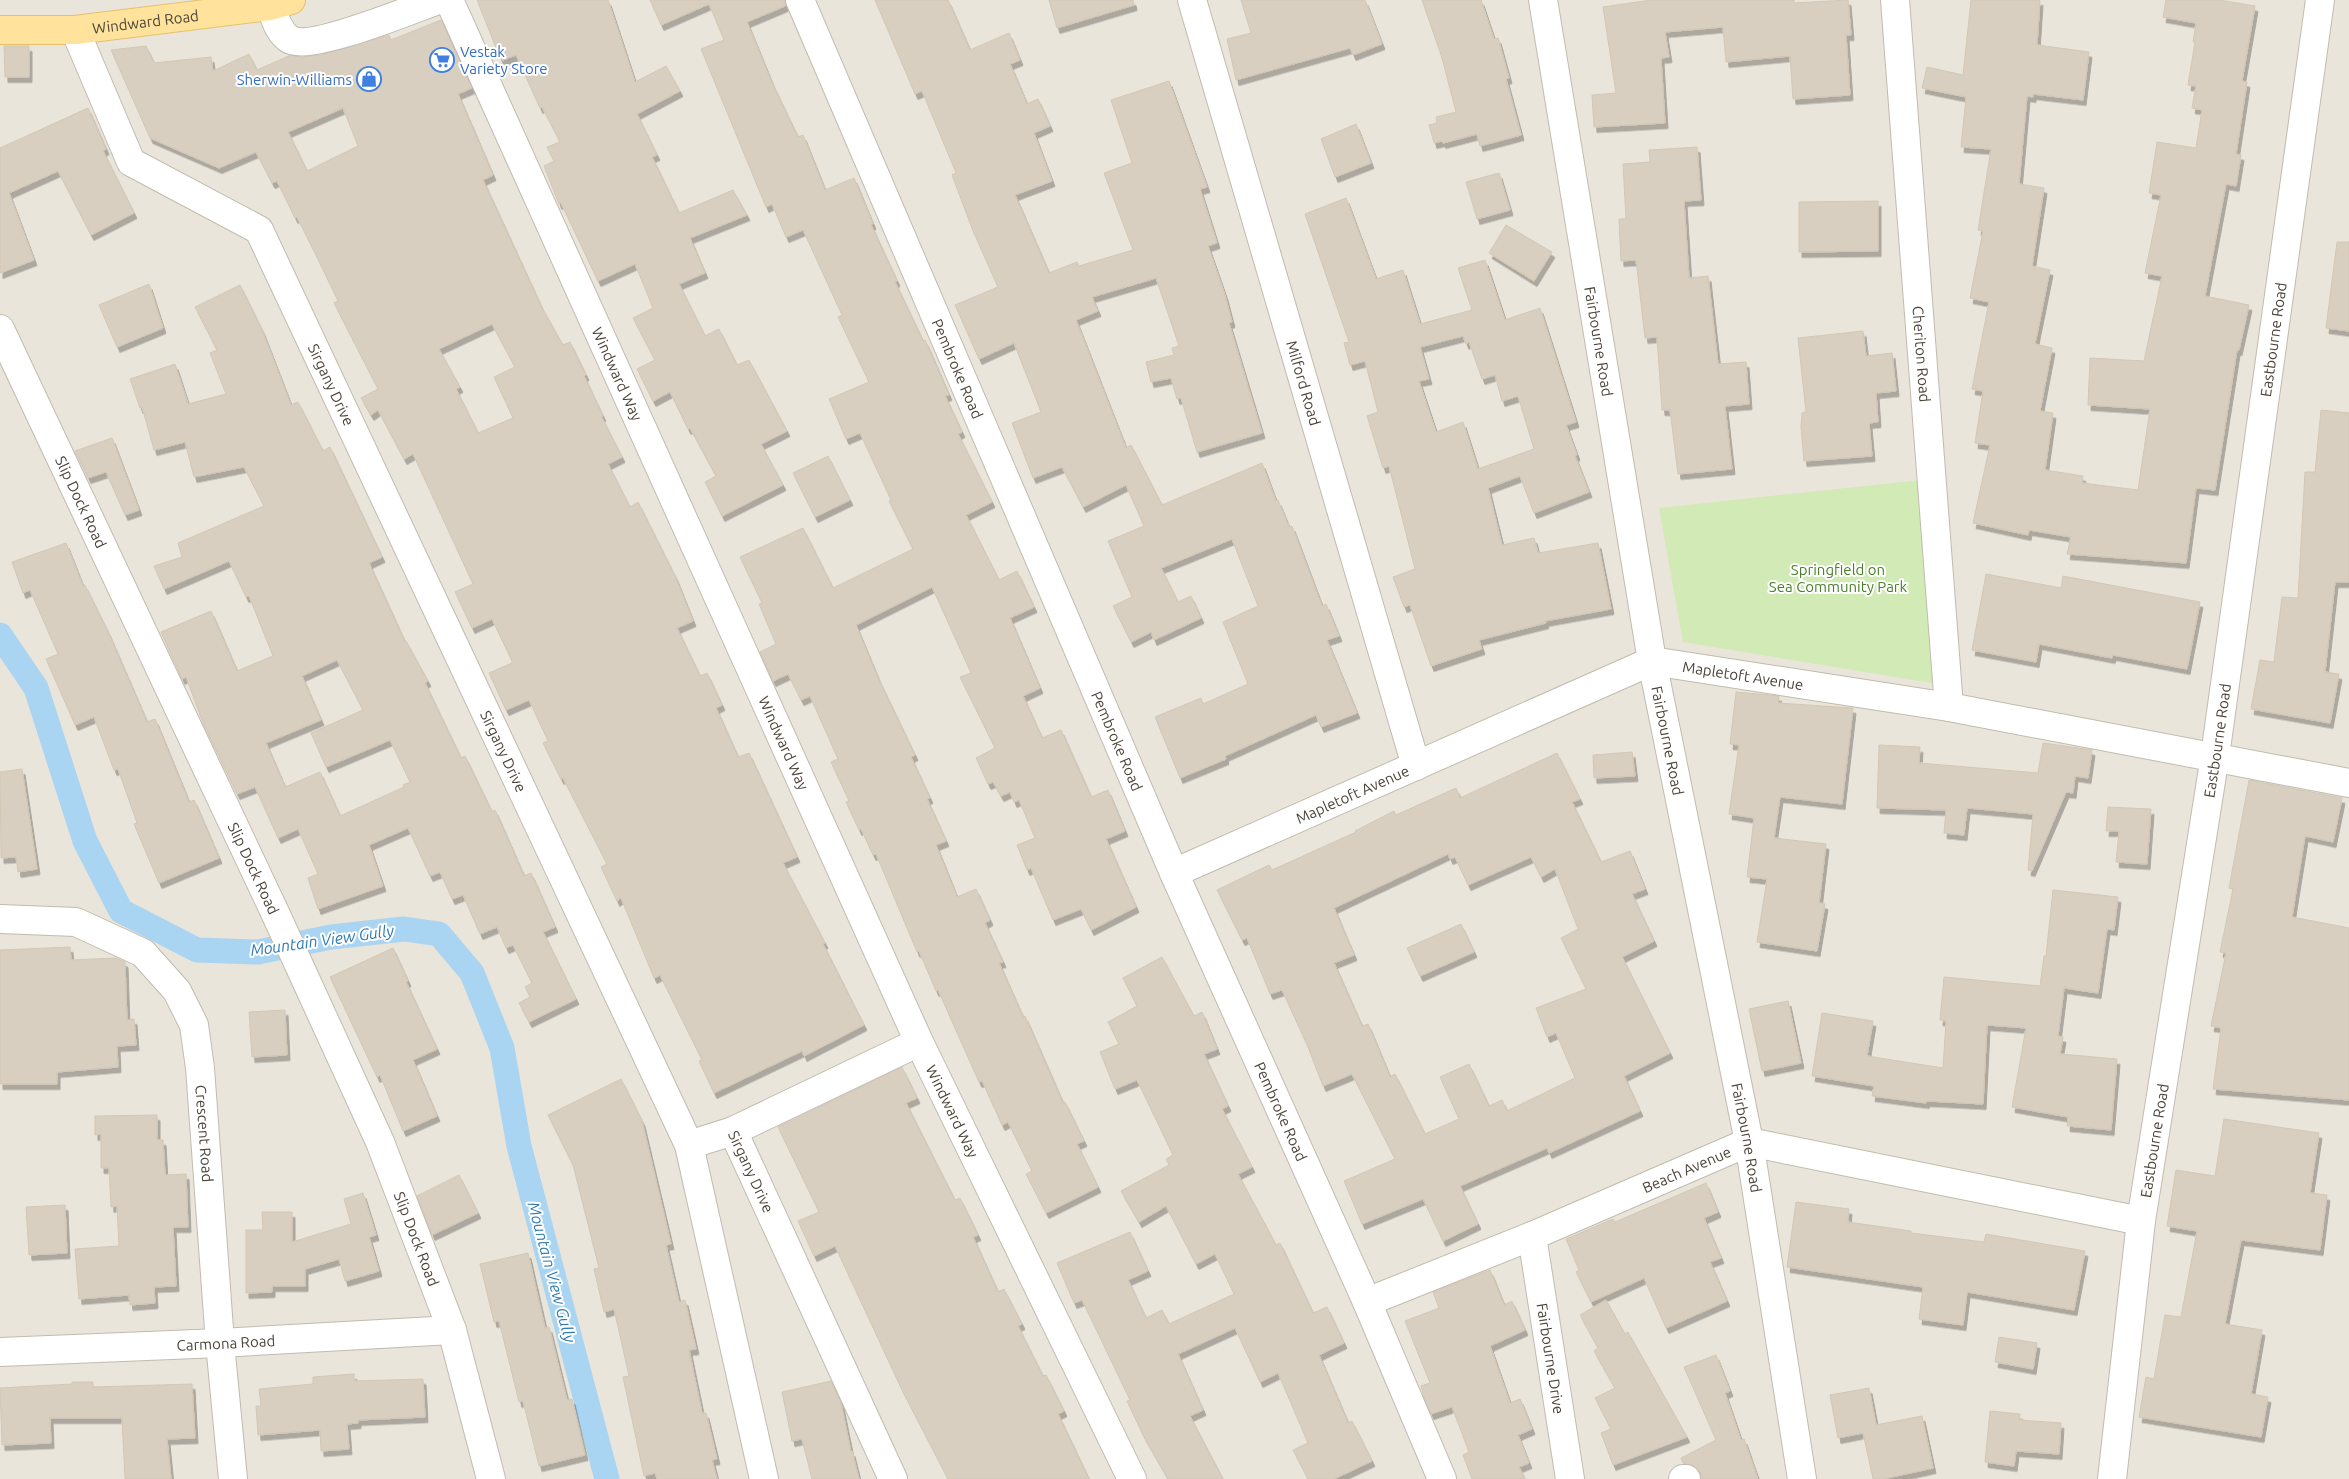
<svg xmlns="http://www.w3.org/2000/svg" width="2349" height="1479" font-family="Ubuntu,sans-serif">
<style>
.residential{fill:#eae5da}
.green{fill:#d2eab5}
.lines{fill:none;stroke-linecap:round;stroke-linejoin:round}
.canal{stroke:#a9d4f2;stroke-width:25}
.building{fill:#d8cfc1;stroke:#d3c7b4;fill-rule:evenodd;filter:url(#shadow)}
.minor-casing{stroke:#c2bbae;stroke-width:30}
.major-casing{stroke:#e6c16a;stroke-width:30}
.minor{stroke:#fff;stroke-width:28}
.major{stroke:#ffe39c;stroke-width:28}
.labels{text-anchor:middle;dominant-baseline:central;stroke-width:4;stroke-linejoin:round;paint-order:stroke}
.street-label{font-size:15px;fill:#4b4439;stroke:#fff}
.shop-label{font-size:15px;fill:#366cbe;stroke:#fff;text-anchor:start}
.park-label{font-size:15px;fill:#4a7f2a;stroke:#fff}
.water-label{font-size:16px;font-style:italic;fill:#2e7ab2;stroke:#fff}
</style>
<defs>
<filter id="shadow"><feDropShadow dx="3" dy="5.5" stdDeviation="0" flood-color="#0004"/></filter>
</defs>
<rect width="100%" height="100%" fill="#f6f3ec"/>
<rect class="residential" x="0" y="0" width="2349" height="1479"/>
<path class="green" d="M1921,480L1938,684L1683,642L1659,508Z"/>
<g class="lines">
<path class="canal" d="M0,635L36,688L85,841L121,911L197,950L258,952L331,937L404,929L439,934L472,973L502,1048L519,1146L607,1479"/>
</g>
<g class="building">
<path d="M477,0H608L635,82L666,66L680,91L637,114L657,155L652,157L679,213L733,190L747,215L690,238L705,273L679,284L705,336L719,329L737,365L749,360L787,431L761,444L783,485L722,516L705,482L716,476L690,428L688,429L670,392L653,401L637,369L655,360L633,318L653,308L635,264L598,281L561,203L559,204L544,166L554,161L547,147L560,142L542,107L540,108L516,55L503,60L500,58Z"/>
<path d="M650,0H785V6L747,22L772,83L798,137L803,135L825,190L854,178L873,224L871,225L897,281L895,282L923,341L925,340L949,395L945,396L962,432L958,434L992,502L966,515L999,580L1017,571L1034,607L1010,618L1040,688L1023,696L1042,738L1061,730L1091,797L1108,790L1125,831L1106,839L1136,907L1091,930L1081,909L1053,920L1031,868L1027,870L1017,845L1035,838L1019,800L1014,802L1010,792L1001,796L993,782L988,784L976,758L995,748L960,677L971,673L932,587L856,625L878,678L915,755L911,757L930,798L927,799L946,841L936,845L957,897L976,889L990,920L985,923L1003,962L999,963L1023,1017L1025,1016L1063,1103L1065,1102L1084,1141L1077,1144L1098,1187L1046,1213L1026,1174L1032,1171L1008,1122L1002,1125L982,1081L979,1082L938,990L936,991L919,951L917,952L876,854L873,855L861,829L859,830L846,802L849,801L831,762L838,759L810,696L801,700L788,674L773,681L760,652L776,644L759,604L762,603L740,557L803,528L833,588L913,549L889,501L891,500L860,433L846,439L829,399L869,382L838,317L842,315L803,230L786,237L772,204L766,207L701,49L724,40L709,4L661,25Z"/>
<path d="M875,0H948L970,50L1009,33L1020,60L1010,64L1027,104L1038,99L1050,126L1034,133L1052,181L1015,195L1049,273L1077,262L1079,266L1133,250L1104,173L1132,163L1111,100L1169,81L1207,187L1200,189L1217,243L1208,246L1225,295L1232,322L1229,323L1262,433L1197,452L1181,398L1177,399L1171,378L1151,382L1146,362L1174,355L1172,348L1179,346L1156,278L1092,297L1098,311L1076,320L1126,448L1131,445L1162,505L1262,463L1276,501L1278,500L1289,527L1292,526L1322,606L1326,604L1339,636L1327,640L1357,713L1321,727L1316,715L1225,756L1226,759L1180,778L1155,717L1201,698L1203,704L1248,684L1223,622L1258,606L1232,539L1161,568L1178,602L1191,596L1201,618L1154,640L1151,632L1131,642L1113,606L1132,597L1108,541L1144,526L1126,485L1083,507L1062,467L1033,478L1012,423L1041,412L1014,343L979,359L955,305L998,287L973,231L952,175L956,173L922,91L915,94Z"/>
<path d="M1049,0H1133L1134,5L1057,28Z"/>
<path d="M1241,0H1365L1382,44L1353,55L1350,48L1236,80L1227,39L1251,33Z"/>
<path d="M1422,0H1481L1494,39L1498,38L1509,78L1506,79L1521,135L1480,146L1477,134L1443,143L1442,141L1434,143L1429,125L1437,123L1436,117L1456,112L1442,58Z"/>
<path d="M1651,0H1794V3L1848,0L1851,35H1846L1850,95L1793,99L1790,56L1726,62L1723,27L1665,32L1669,57L1661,58L1665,123L1594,127L1592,95L1616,93L1603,7Z"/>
<path d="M1971,0H2040L2037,45L2089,52L2083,100L2033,94V97L2027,96L2019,184L2044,188L2032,266L2050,270L2035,344L2052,348L2040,411L2053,413L2045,470L2083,476L2082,483L2138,490L2150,409L2088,405L2090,358L2144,361L2162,276L2145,273L2161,195L2149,193L2157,142L2196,148L2202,110L2192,108L2196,86L2188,85L2195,42H2193L2196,23L2163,17L2166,0H2219L2255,6L2242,81L2247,82L2236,154L2241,155L2236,186L2226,184L2205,296L2249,305L2239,350H2237L2215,490L2196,488L2186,563L2067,554L2071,537L2029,530L2028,535L1973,523L1990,445L1975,443L1983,391L1972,389L1989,302L1970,298L1983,231L1978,230L1991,149L1961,147L1966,97L1922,88L1927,67L1963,75Z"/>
<path d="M441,20L472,88L458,94L493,175L483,180L541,306L563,345L570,342L586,375L584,376L603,416H601L622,457L608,464L630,507L638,502L675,576L693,621L677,628L700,676L707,673L722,705L716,708L738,757L749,753L797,857L783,863L825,943L823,944L864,1025L804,1056L802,1051L714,1093L699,1061L702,1060L660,975L654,978L621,898L617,901L601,867L607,864L563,778L561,779L543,743L548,741L529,700L506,710L489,673L512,663V661L492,619L472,628L455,592L473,584L413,454L404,459L378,410L371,415L361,398L378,389L334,303L338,301L316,255L297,217L295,218L277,181L272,183L256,152L219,168L150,138L111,50L146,46L154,63L211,57L213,71L249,54L257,70L291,55L302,57L321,55L389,35L391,40ZM343,108L358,146L307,171L288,132ZM492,324L515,367L494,377L513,418L478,433L456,389L460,387L439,349Z"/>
<path d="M4,46H29V77H5Z"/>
<path d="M88,108L106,149L103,151L134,213L91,235L58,171L9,193L34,260L0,273V148Z"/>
<path d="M1356,124L1371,163L1335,177L1321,139Z"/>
<path d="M1697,147L1701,200L1684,201L1689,278L1708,276L1718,364L1746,362L1749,404L1725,406L1732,469L1678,474L1670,410H1662L1657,337L1645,338L1636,260L1621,261L1619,219H1626L1623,164L1650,162L1649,150Z"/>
<path d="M1499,173L1510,210L1477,219L1466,182Z"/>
<path d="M1346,198L1376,279L1403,270L1420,324L1472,310L1458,268L1485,260L1505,320L1540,308L1576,422L1566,425L1577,455L1575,456L1589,492L1534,513L1520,476L1488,488L1502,545L1534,538L1538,553L1598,543L1611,609L1545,621L1546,623L1479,640L1482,649L1431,666L1410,605L1404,607L1393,577L1415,569L1389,466L1383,468L1367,416L1378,412L1365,361L1350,365L1344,343L1349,342L1305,214ZM1463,336L1466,344L1469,342L1482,379L1495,375L1502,401L1518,396L1534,449L1478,469L1463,422L1436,432L1419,381L1429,379L1420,347Z"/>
<path d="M1878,201V251L1799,252V202Z"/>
<path d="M1506,225L1552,252L1534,281L1489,253Z"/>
<path d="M2337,242H2349V331L2326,328Z"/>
<path d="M149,284L163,328L117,347L99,305Z"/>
<path d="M240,285L262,330L291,405L298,402L323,451L330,447L382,557L369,563L405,642L406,641L428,681L425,683L461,758L465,756L492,812L495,810L524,876L531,873L555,927L543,932L576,999L529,1022L519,1003L530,997L525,987L532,983L513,945L506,948L497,927L480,934L463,895L452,899L440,872L430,876L408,828L369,845L383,886L318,909L308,878L318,874L298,829L278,838L255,787L237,794L203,723L186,677L182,679L161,632L211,611L237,671L273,656L249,596L246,597L229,561L164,589L154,566L182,557L178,543L264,506L244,467L194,477L185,442L154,450L142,407L140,408L130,379L175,364L188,404L226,394L210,353L217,350L195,307ZM337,660L363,710L311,733L326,767L390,740L410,782L403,785L404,787L340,816L320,772L285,787L266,743L321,720L302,676Z"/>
<path d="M1863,331L1866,356L1892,353L1896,391L1876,393L1878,422L1869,423L1872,456L1804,461L1801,427L1802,413L1806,412L1798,338Z"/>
<path d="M2321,410L2349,413V582H2335L2325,672L2339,674L2330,723L2251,709L2260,660L2274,662L2282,597L2298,598L2305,472H2315Z"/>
<path d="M112,438L139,510L125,515L106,472L88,478L75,451Z"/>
<path d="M828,456L850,500L815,517L793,473Z"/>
<path d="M66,543L83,586L85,585L108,632L147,722L155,719L189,802L194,800L219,858L159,883L134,824L137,823L118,769L114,770L94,717L75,725L46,659L58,654L30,590L23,593L12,562Z"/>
<path d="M1986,574L2061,588L2063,576L2200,602L2187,669L2113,655L2112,658L2039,644L2036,662L1972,650Z"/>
<path d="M1736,692L1779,696L1778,703L1853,708L1842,804L1780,797L1774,838L1826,844L1819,903L1825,904L1817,951L1757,942L1767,879L1747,877L1754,818L1729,814L1739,745L1730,744Z"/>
<path d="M2043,743L2092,750L2088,778L2075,776L2073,793L2066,792L2032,871L2028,870L2033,814L1967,808L1964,835L1944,833L1946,810L1877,808L1879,745L1920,747L1919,763L2038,773Z"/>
<path d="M1632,752L1635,776L1594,778L1593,755Z"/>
<path d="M1557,753L1580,799L1572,802L1601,862L1630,851L1645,889L1632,894L1654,941L1622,957L1670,1053L1624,1076L1640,1111L1549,1153L1547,1148L1460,1186L1478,1224L1443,1241L1423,1199L1362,1224L1344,1181L1395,1159L1352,1074L1323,1086L1308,1047L1282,990L1270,994L1247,938L1242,940L1217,890L1269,865L1272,870L1356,832L1355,831L1394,811L1396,815L1456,788L1460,798ZM1448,854L1450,859L1455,857L1468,885L1531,857L1541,877L1555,869L1578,929L1561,938L1586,989L1536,1008L1547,1037L1556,1033L1575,1078L1507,1111L1502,1100L1489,1106L1469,1064L1440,1077L1459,1119L1425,1134L1395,1074L1390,1077L1368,1024L1362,1026L1334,963L1354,955L1334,908Z"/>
<path d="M22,769L37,869L18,872L16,857L1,858L0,772Z"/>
<path d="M2249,780L2342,798L2333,842L2305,836L2292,917L2349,928V1100L2213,1089L2221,1028L2211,1026L2226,953L2220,952L2233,889L2229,888Z"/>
<path d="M2108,807L2151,809L2147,864L2116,862L2119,831H2106Z"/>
<path d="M2053,890L2118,897L2114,930L2107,929L2098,993L2064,988L2058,1036L2063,1037L2060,1054L2117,1059L2111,1130L2067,1126L2068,1117L2012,1107L2026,1028L1987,1025L1983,1104L1927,1101L1926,1103L1872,1096L1874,1086L1812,1076L1822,1013L1873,1021L1867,1056L1943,1068L1946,1021L1940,1020L1944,977L2040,986L2044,956H2046Z"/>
<path d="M1461,924L1474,952L1420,976L1407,948Z"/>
<path d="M70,947L71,960L116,958L125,962L127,1020L134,1019L136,1045L117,1046L118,1067L57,1072V1084H0V950Z"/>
<path d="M393,948L408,981L406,982L437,1049L413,1060L437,1116L403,1131L380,1075L377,1077L330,977Z"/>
<path d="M1162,957L1194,1016L1202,1012L1217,1049L1204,1054L1228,1106L1222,1109L1252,1167L1238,1174L1276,1245L1280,1243L1313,1313L1327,1307L1344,1343L1319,1355L1348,1423L1352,1421L1372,1461L1334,1479H1308L1293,1450L1308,1443L1278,1373L1260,1382L1235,1328L1178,1354L1203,1410L1190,1416L1223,1479H1168L1144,1437L1127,1401L1130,1400L1082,1300L1074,1303L1057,1263L1130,1232L1148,1271L1128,1280L1146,1318L1162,1310L1169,1324L1234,1294L1215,1254L1196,1264L1166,1206L1139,1222L1121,1191L1169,1165L1166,1159L1173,1155L1137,1080L1115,1089L1100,1052L1119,1044L1108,1022L1137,1006L1123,978Z"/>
<path d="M1788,1001L1801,1063L1762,1071L1749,1009Z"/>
<path d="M285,1010L287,1055L252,1057L249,1012Z"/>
<path d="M902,1067L917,1098L906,1103L955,1200L960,1198L978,1235L973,1237L998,1292L1004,1289L1022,1324L1018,1326L1043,1376L1046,1375L1064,1411L1058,1414L1089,1479H948L902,1390L835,1246L814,1256L798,1221L819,1212L778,1127Z"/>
<path d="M621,1079L642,1121L671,1244L666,1245L679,1302L685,1300L696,1349L689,1350L702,1413H706L717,1459L712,1460L717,1479H657L655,1473L644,1476L623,1377L629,1376L614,1309L604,1312L594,1269L599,1268L573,1165L548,1115Z"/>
<path d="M157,1115V1140H163L165,1175L186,1174L188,1227H173L176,1286L154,1287L155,1303L130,1305L129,1295L79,1299L75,1249L119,1246L117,1206L111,1207L109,1168H101V1134L95,1135V1116Z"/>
<path d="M2224,1119L2319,1133L2310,1193L2327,1195L2320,1250L2241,1240L2225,1324L2262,1330L2251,1394L2268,1397L2261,1437L2139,1417L2146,1377L2154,1379L2165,1315L2181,1317L2197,1231L2167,1226L2176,1170L2215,1176Z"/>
<path d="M459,1175L478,1213L432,1235L417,1196Z"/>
<path d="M1706,1183L1718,1212L1704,1218L1721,1258L1710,1262L1727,1301L1666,1328L1644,1278L1591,1302L1576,1272L1579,1270L1566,1239L1613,1219L1615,1222Z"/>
<path d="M363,1193L376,1235L369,1237L379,1271L345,1281L339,1259L305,1269V1286H272V1292L246,1293V1230H263L262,1212H292V1242L351,1224L344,1199Z"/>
<path d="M1796,1202L1849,1209L1848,1222L1911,1231V1233L1984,1242L1986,1234L2085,1251L2074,1310L1967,1292L1963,1325L1919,1319L1923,1287L1787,1267Z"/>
<path d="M65,1205L67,1253L29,1255L26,1207Z"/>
<path d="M528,1253L545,1328L549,1327L567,1400L572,1399L585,1455L539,1466L523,1401L519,1402L499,1321L494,1322L480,1264Z"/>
<path d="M1490,1270L1504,1305L1512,1301L1525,1330L1490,1346L1510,1403L1520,1399L1532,1429L1518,1435L1529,1463L1519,1467L1525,1479H1472L1463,1455L1469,1452L1452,1407L1431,1414L1424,1397L1421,1386L1430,1383L1405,1321L1439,1308L1433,1292Z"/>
<path d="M1606,1300L1625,1334L1628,1332L1687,1437L1613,1465L1601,1433L1611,1429L1595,1398L1615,1388L1594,1351L1598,1348L1580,1315Z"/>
<path d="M1999,1337L2037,1343L2033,1369L1995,1362Z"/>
<path d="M1716,1355L1730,1391L1725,1393L1741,1440L1744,1439L1758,1479H1702L1700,1472L1694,1466L1683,1463L1681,1458L1716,1440L1684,1367Z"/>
<path d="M354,1374V1381L423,1379L425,1417L358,1420V1423L347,1424L349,1449L321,1451L320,1430L258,1435L256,1406H261L259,1389L313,1384V1377Z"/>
<path d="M831,1381L841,1403L851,1452L852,1451L859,1479H812L802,1439L792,1441L782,1392Z"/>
<path d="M72,1382H93V1387L192,1384L195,1438L167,1439L171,1479H125L122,1418H50L51,1443L2,1445L0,1388L72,1384Z"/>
<path d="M1869,1388L1876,1425L1922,1416L1933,1468L1883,1479H1873L1863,1433L1838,1438L1830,1395Z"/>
<path d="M1990,1411L2020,1414L2019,1420L2061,1423L2059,1454L2016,1451L2014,1466L1985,1462Z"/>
</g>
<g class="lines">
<defs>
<g id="minor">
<path id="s1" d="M449,0L919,1042L1132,1479"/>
<path id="s2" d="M800,0L1174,873L1367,1302L1442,1479"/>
<path id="s3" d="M1192,0L1416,766"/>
<path id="s4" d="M1543,0L1652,661L1749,1142L1802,1479"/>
<path id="s5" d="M1895,0L1949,707"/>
<path d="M270,6C275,17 278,32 289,39C310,52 412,9 438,0"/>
<path id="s6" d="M75,30L131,162L259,230L689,1145L733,1131L893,1479"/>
<path id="s7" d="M0,329L277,917L380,1142L452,1330L491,1479"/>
<path id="s8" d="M1174,873L1652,661L1949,707L2349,783"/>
<path id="s9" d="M0,919L76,922L143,953L177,991L194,1025L200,1068L220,1343L233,1479"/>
<path d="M733,1131L919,1042"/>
<path d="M689,1145L764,1479"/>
<path id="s10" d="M1532,1236L1570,1479"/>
<path id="s11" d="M1367,1302L1532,1236L1749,1142L2141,1221"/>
<path id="s12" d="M0,1352L220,1343L452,1330"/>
<path d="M1683,1479H1686"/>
<path id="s13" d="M2112,1479L2141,1221L2215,756L2320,0"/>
</g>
<g id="major">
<path id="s14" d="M0,30H75L270,6L291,0"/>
</g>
</defs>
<use href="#minor" class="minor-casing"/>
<use href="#major" class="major-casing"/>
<use href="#minor" class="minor"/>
<use href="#major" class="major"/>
</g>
<defs>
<symbol id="supermarket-ring" viewBox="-11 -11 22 22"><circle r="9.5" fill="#fff" stroke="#3f7fe0" stroke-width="1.5"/><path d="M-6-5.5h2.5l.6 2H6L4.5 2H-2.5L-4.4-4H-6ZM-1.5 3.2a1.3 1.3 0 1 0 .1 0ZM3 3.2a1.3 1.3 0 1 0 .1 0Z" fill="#3f7fe0"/></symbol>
<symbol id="shop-ring" viewBox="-11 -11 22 22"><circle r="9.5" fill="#fff" stroke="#3f7fe0" stroke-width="1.5"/><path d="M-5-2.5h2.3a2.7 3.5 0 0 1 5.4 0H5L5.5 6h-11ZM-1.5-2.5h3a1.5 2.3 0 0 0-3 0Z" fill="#3f7fe0"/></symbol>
</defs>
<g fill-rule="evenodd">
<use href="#supermarket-ring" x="428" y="46" width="28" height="28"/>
<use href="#shop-ring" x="355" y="65" width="28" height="28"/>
</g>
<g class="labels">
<g class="street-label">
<text stroke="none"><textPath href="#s14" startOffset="146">Windward Road</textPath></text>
<text stroke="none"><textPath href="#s13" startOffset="1151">Eastbourne Road</textPath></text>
<text stroke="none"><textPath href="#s4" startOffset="346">Fairbourne Road</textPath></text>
<text stroke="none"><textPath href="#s5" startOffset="355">Cheriton Road</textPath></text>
<text stroke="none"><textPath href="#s2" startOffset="401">Pembroke Road</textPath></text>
<text stroke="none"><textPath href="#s1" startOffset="410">Windward Way</textPath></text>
<text stroke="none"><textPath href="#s3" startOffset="399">Milford Road</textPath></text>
<text stroke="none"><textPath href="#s6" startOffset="459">Sirgany Drive</textPath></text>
<text stroke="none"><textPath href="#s7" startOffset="191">Slip Dock Road</textPath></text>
<text stroke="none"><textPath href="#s8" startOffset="615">Mapletoft Avenue</textPath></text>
<text stroke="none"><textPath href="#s4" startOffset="751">Fairbourne Road</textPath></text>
<text stroke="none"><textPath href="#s13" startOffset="746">Eastbourne Road</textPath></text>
<text stroke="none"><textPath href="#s2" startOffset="806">Pembroke Road</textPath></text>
<text stroke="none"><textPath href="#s1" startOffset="815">Windward Way</textPath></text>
<text stroke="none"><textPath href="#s6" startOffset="864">Sirgany Drive</textPath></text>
<text stroke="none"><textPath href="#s8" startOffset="195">Mapletoft Avenue</textPath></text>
<text stroke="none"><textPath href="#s7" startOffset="596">Slip Dock Road</textPath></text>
<text stroke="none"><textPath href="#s1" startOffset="1220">Windward Way</textPath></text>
<text stroke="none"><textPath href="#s2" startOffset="1211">Pembroke Road</textPath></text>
<text stroke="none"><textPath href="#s9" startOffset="348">Crescent Road</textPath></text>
<text stroke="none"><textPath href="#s4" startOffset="1156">Fairbourne Road</textPath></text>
<text stroke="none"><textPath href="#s13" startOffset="341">Eastbourne Road</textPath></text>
<text stroke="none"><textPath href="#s11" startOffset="346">Beach Avenue</textPath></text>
<text stroke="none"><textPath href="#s6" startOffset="1390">Sirgany Drive</textPath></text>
<text stroke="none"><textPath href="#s7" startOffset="1001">Slip Dock Road</textPath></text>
<text stroke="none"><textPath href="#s12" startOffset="226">Carmona Road</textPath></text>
<text stroke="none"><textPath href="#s10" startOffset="124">Fairbourne Drive</textPath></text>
</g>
<g class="shop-label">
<text x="460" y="51">Vestak<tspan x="460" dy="17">Variety Store</tspan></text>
<text x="352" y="79" text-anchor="end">Sherwin-Williams</text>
</g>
<g class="park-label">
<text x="1838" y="569">Springfield on<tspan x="1838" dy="17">Sea Community Park</tspan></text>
</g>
<g class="water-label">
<text transform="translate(322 940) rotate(-8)">Mountain View Gully</text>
<text transform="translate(552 1272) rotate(75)">Mountain View Gully</text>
</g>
</g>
</svg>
